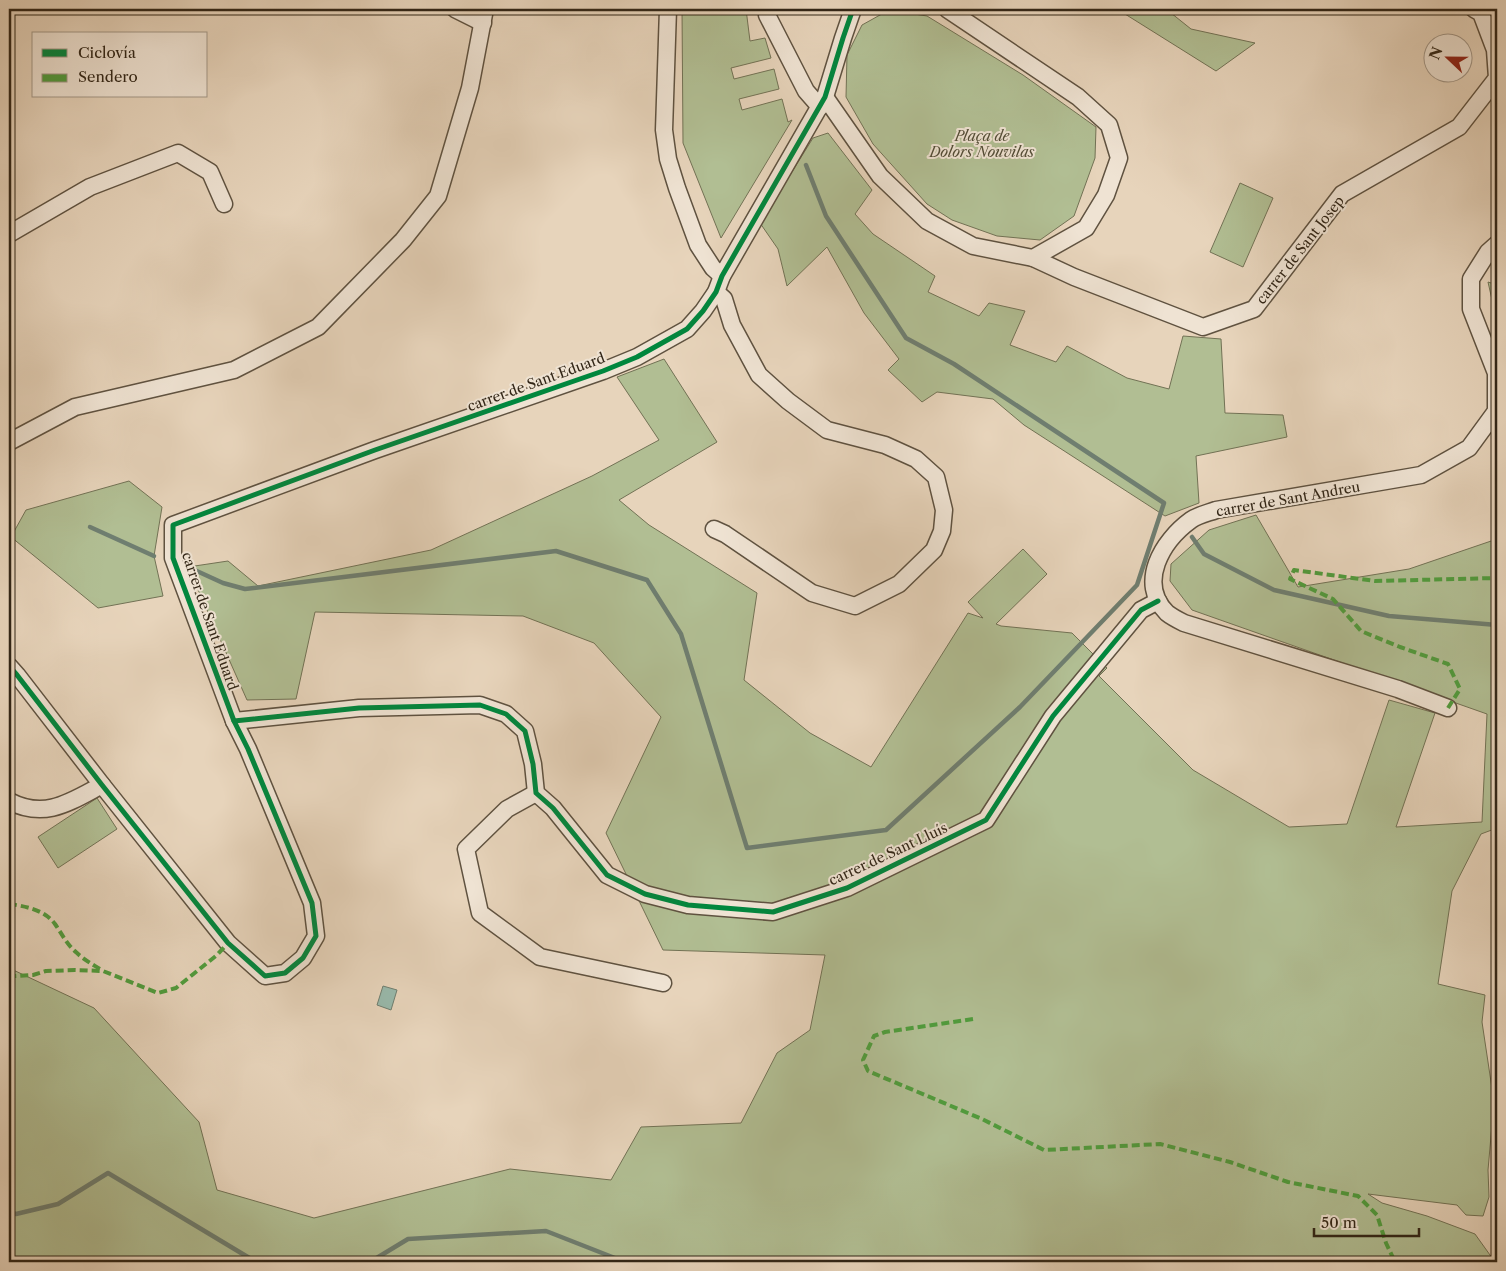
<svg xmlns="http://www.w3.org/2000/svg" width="1506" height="1271" font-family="'Libre Caslon Text',serif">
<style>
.green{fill:#b1be93;stroke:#727255}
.water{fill:#98b9ab;stroke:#6f7e70}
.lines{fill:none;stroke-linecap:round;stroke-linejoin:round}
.stream{stroke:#6f7e70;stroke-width:4.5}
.minor-casing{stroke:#5f5240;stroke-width:19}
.minor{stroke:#efe3d3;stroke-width:16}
.quiet{stroke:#509c3d;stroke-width:4;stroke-dasharray:8 4;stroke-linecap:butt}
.cycleway-casing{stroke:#efe3d3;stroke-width:8}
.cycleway{stroke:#00873e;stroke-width:5}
.labels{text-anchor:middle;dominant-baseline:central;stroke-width:4;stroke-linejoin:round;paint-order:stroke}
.park-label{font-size:14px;font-style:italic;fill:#524c36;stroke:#efe3d3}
.street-label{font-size:14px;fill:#322617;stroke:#efe3d3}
</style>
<rect width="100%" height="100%" fill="#e7d4bb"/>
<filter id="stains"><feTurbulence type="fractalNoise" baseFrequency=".004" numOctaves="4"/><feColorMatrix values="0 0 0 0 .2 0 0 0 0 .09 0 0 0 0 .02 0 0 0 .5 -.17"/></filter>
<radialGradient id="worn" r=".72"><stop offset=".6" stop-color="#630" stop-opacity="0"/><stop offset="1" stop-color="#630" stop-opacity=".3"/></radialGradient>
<g class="green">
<path d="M682,9H746L750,41L765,38L771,58L731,68L734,79L774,69L779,89L739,99L742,110L782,99L788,122L792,120L721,238L683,143Z"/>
<path d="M1117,9H1166L1191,29L1255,43L1216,71Z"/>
<path d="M889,10L927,16L1023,75L1096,127L1095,158L1074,216L1040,240L997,236L952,220L927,204L873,144L846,97L847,55L862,25Z"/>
<path d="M828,133L872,190L855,214L873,234L935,276L928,292L979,316L989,303L1025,311L1010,345L1056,362L1067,346L1127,378L1169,389L1183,336L1221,339L1225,413L1283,415L1287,437L1196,456L1199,503L1165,516L1024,425L993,399L937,392L922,402L888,370L899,359L864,313L827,247L787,286L778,249L760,223L813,138Z"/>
<path d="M1240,183L1273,198L1243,267L1210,252Z"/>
<path d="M1488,282L1497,285V322Z"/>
<path d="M664,359L717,442L619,500L649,525L757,593L744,680L810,733L871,767L968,613L983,618L968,602L1023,549L1047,574L996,624L1001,626L1072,633L1107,668L1099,676L1193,770L1289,827L1347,824L1389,700L1435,713L1396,827L1482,822L1487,714L1192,610L1170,581L1171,564L1209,530L1256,515L1298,587L1409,569L1497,539V828L1481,834L1452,891L1438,984L1485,995L1482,1022L1494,1102L1488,1170L1489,1197L1483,1216L1466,1215L1457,1205L1368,1194L1382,1203L1427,1216L1475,1234L1495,1262H9V968L94,1008L199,1122L217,1190L314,1218L510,1169L611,1180L641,1127L741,1123L777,1053L810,1030L825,955L663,950L606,833L661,717L594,643L523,616L315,612L296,699L247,700L188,567L228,561L258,586L431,550L592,476L659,440L617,377Z"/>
<path d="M129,481L162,507L154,556L163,596L98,608L11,537L26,510Z"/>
<path d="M97,798L117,829L58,868L38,837Z"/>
</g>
<path class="water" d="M383,986L397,990L391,1010L377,1005Z"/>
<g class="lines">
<g class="stream">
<path d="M90,527L154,556"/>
<path d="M1192,537L1204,554L1274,590L1389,616L1497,625"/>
<path d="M188,567L223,583L245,589L556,551L647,580L681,634L747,848L886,830L1020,707L1137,585L1164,503L954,364L906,338L826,216L806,165"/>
<path d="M9,1211L16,1214L58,1204L108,1173L256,1262"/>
<path d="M370,1262L408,1239L546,1231L625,1262"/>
</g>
<defs>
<g id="minor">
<path d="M455,9L483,23"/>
<path d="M668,9L664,130L668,159L677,188L698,245L713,268L722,276"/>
<path d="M767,15L806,91L820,107"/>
<path d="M825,97L880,176L927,221L973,246L1033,258L1086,228L1106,195L1119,158L1109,125L1078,97L947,9"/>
<path d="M9,234L90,187L178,153L210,172L224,204"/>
<path d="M1033,258L1074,277L1203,327L1254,309L1342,194L1459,127L1497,78L1495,50L1481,13L1474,9"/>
<path d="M9,442L75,407L234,370L318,327L403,240L438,196L470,88L485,9"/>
<path d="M714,529L725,534L812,593L855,606L899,584L934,550L942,531L944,510L936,477L916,459L885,445L827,430L788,401L759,375L732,325L724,299L716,292"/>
<path d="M9,666L17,675L102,785L228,943L265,976L285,973L303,958L316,936L312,903L248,749L234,721L173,558V525L375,450L603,371L637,357L687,329L703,311L716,292L722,276L825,97L843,38L853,9"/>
<path d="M1448,708L1398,689L1184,623C1178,620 1172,617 1167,613C1137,583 1162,541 1191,520C1198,515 1208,513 1216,510L1421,475L1469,448L1496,411V373L1471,309V279L1488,252L1497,244"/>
<path d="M234,721L359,708L480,705L506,714L525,731L533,764L536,793L553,808L607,875L645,894L688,905L773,912L847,888L986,820L1053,716L1141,610L1158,601"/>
<path d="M536,793L507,809L466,849L480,913L540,957L663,983"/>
<path d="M9,801C45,820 70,802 102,785"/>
</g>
</defs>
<use href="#minor" class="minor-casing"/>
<use href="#minor" class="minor"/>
<g class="quiet">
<path d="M1448,708L1460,689L1448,664L1400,647L1361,631L1333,599L1290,579L1294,570L1375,581L1497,578"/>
<path d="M9,904C25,906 45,910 55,924C62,934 67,945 77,953C84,960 94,965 103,971"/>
<path d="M9,973L15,976L33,975L46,971L75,970L103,971L158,993L176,988L217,955L228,943"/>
<path d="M973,1019L885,1032L874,1036L863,1060L868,1071L982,1119L1044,1150L1160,1144L1230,1162L1288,1182L1358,1196L1377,1215L1386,1243L1395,1262"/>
</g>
<defs>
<g id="cycleway">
<path d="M9,666L17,675L102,785L228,943L265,976L285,973L303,958L316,936L312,903L248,749L234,721L173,558V525L375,450L603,371L637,357L687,329L703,311L716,292L722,276L825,97L843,38L853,9"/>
<path d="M234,721L359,708L480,705L506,714L525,731L533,764L536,793L553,808L607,875L645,894L688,905L773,912L847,888L986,820L1053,716L1141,610L1158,601"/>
</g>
</defs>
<use href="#cycleway" class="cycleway-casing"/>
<use href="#cycleway" class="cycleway"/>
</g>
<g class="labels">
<g class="park-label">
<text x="982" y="136">Plaça de<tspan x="982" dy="16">Dolors Nouvilas</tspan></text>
</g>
<g class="street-label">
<text transform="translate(1300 250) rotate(-52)">carrer de Sant Josep</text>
<text transform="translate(536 382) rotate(-20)">carrer de Sant Eduard</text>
<text transform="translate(1288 499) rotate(-10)">carrer de Sant Andreu</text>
<text transform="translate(210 621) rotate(71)">carrer de Sant Eduard</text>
<text transform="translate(888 854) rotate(-25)">carrer de Sant Lluís</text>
</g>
</g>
<rect width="1506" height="1271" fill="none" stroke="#e7d4bb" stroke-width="30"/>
<rect x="10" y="10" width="1486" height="1251" fill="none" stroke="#322617" stroke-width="2.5"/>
<rect x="15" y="15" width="1476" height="1241" fill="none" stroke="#322617"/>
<rect x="32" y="32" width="175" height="65" fill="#efe3d3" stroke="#a39788"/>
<rect x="42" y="49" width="25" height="8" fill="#00873e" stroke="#a39788"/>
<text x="78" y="58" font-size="15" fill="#322617">Ciclovía</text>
<rect x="42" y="74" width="25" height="8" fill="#509c3d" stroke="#a39788"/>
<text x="78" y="82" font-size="15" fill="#322617">Sendero</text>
<g transform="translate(1448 58) rotate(292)"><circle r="24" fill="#efe3d3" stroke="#a39788"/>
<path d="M0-4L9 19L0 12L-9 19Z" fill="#8f2418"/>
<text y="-8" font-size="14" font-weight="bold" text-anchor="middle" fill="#322617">N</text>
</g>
<path d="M1314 1228v8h105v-8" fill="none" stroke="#322617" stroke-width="2.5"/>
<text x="1321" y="1228" font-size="15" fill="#322617" stroke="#efe3d3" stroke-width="4" paint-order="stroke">50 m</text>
<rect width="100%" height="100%" filter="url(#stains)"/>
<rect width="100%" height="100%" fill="url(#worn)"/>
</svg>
